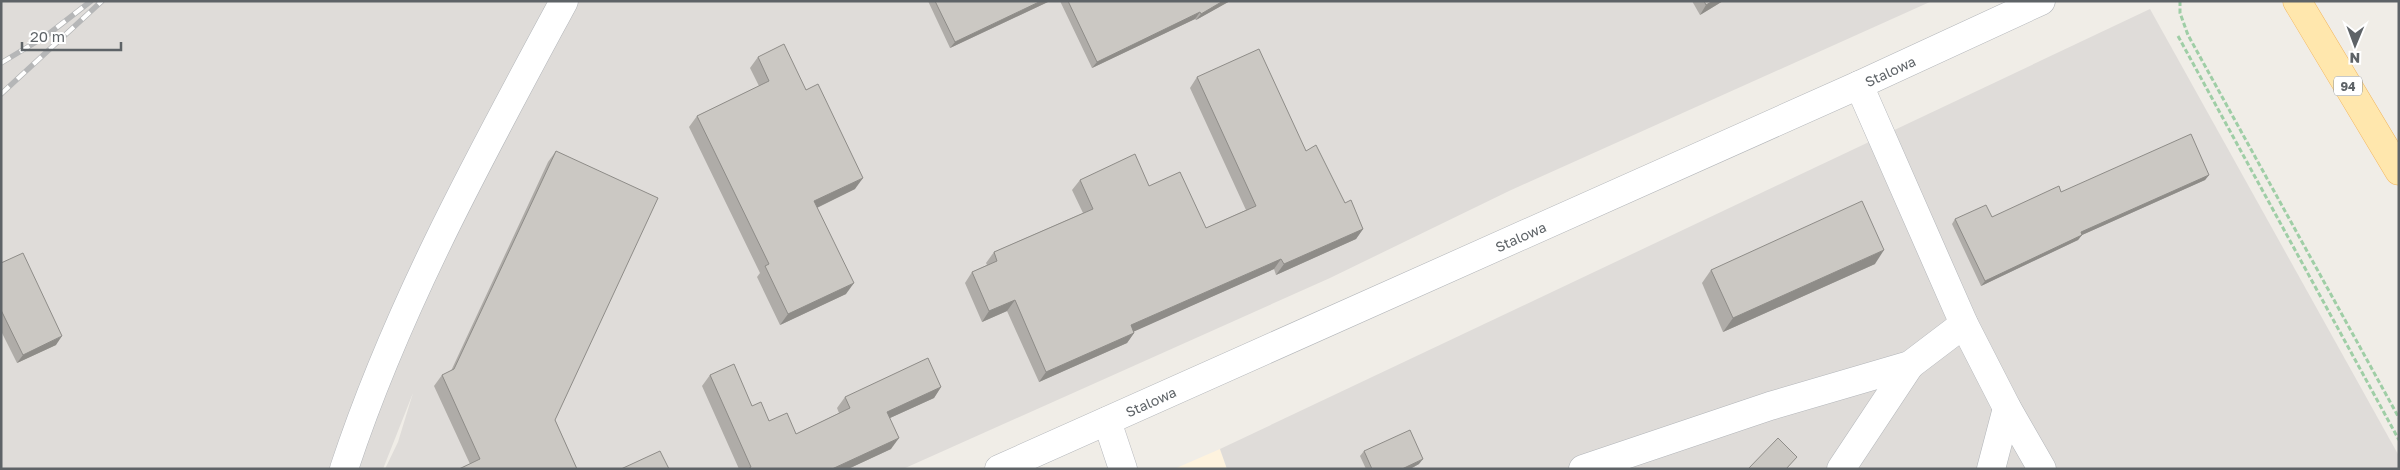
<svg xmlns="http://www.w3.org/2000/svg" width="2400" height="470" font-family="'Golos Text',sans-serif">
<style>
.commercial{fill:#fef3de}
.industrial{fill:#dfdcd9}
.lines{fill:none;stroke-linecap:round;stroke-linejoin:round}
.minor-casing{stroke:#b2b5b9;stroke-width:29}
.major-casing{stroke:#f3b65d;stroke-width:29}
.path{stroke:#9fcea6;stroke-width:3;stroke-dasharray:5 2.5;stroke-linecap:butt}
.minor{stroke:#fff;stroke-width:28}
.major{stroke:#ffe7ad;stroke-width:28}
.rail-casing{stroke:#b5b6b7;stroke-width:5.5}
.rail{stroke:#fff;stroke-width:4;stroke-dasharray:11;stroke-linecap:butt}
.wall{fill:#afaca8}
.shaded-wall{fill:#8e8c88}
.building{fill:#cbc8c3;stroke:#8e8c88}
.labels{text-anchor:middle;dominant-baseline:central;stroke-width:4.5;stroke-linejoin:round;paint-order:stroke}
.shield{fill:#fff;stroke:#8e9295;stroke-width:1}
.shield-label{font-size:12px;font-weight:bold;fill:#5e6367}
.street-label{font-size:14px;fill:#5e6367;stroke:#fff}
</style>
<rect width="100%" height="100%" fill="#f0ede7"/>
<path class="commercial" d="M1220,449L1227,469H1174Z"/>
<g class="industrial">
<path d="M1,1H1932L1509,191L1330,278L903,469H385L398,442L413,393L383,469H1Z"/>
<path d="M2150,9L2399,456V469H1227L1220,449Z"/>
</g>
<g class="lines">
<defs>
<g id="minor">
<path d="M1859,85L1964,324L2007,408L2042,469"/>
<path d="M1107,421L1123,469"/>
<path d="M344,469C398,305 482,153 564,1"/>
<path id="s1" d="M999,469L1859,85L2041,1"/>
<path d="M1583,469L1770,406L1910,365L1964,324"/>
<path d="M1841,469L1910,365"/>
<path d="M1991,469L2007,408"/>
</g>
<path id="major" d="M2297,1L2399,171"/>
</defs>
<use href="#minor" class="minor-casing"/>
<use href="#major" class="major-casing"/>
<g class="path">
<path d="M2180,1V13L2188,35L2399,418"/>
<path d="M2178,36L2399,440"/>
</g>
<use href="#minor" class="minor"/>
<use href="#major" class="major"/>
<defs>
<g id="rail">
<path d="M1,63L46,36L91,1"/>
<path d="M1,94L102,1"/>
</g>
</defs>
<use href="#rail" class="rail-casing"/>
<use href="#rail" class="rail"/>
</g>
<g class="wall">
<path d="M928,1H1050L950,48Z"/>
<path d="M1060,1H1230L1196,20L1195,19L1092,68Z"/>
<path d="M1692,1H1723L1700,15Z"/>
<path d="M758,57L855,189L817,208L846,294L780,325L757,277L760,273L689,127L697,116L759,86L750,68Z"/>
<path d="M1197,77L1306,151L1363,229L1356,239L1276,275L1274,269L1134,331V333L1127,343L1039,382L1007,311L982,322L965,283L972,272L987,265L986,263L994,252L1083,213L1072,190L1080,180L1206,228L1246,210L1190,88Z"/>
<path d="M556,151L555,420L577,469L470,464L434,386L442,375L451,371L548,162Z"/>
<path d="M2209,175L2205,180L2082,235L2078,240L1981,286L1952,224L1955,219L1992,217L2061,192Z"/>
<path d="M1,263L56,345L17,363L1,331Z"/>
<path d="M1875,264L1723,332L1702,283L1711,270Z"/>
<path d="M710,375L752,406L769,421L796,434L839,413L837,408L845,397L941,387L934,398L890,418L891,449L848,469H739L702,386Z"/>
<path d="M1364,451L1419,464L1410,469H1366L1360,456Z"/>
</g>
<g class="shaded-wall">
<path d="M1041,1H1050L950,48L955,42Z"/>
<path d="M1223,1H1230L1196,20L1201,14Z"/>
<path d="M1713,1H1723L1700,15L1706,5Z"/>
<path d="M1200,12L1195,19L1092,68L1097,62Z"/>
<path d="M2209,175L2205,180L2082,235L2078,240L1981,286L1985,281L2081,232Z"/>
<path d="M863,178L855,189L806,213L814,201Z"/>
<path d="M1363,229L1356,239L1276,275L1284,264Z"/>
<path d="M1884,250L1875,264L1723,332L1733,318Z"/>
<path d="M1281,259L1274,269L1124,336L1131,325Z"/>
<path d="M854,283L846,294L780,325L788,314Z"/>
<path d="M1015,300L1007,311L982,322L989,311Z"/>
<path d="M1134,333L1127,343L1039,382L1046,372Z"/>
<path d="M62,336L56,345L17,363L23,355Z"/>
<path d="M941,387L934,398L879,423L887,412Z"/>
<path d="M899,438L891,449L848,469H832Z"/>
<path d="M1423,459L1419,464L1410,469H1402Z"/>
</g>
<g class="building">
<path d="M935,1H1041L955,42Z"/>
<path d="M1068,1H1223L1201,14L1200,12L1097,62Z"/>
<path d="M1704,1H1713L1706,5Z"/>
<path d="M784,44L806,90L818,84L863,178L814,201L854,283L788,314L765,266L769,264L697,116L769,81L758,57Z"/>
<path d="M1259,49L1306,151L1316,145L1345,203L1351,200L1363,229L1284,264L1281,259L1131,325L1134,333L1046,372L1015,300L989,311L972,272L997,261L994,252L1093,209L1080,180L1135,154L1149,186L1180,172L1206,228L1256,206L1197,77Z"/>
<path d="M2191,134L2209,175L2081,232L2082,235L1985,281L1955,219L1986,205L1992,217L2059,186L2061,192Z"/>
<path d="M556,151L658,198L555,420L577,469H459L480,459L442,375L454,369Z"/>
<path d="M1862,201L1884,250L1733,318L1711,270Z"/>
<path d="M23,253L62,336L23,355L1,310V263Z"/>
<path d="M928,358L941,387L887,412L899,438L832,469H748L751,467L710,375L734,364L752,406L761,402L769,421L787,413L796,434L850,408L845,397Z"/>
<path d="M1410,430L1423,459L1402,469H1372L1364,451Z"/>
<path d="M1778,438L1797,457L1786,469H1748Z"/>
<path d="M660,451L669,469H621Z"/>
</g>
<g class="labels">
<rect class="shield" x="2334" y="76.5" width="28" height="19" rx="4"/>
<g class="shield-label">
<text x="2348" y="86">94</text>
</g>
<g class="street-label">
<text stroke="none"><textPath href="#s1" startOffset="976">Stalowa</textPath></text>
<text stroke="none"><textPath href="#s1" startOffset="571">Stalowa</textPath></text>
<text stroke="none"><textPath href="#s1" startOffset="166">Stalowa</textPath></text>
</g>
</g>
<rect width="2400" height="470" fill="none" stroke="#5e6367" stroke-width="5"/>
<g transform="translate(2355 45) rotate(181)" stroke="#ffffff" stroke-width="4" paint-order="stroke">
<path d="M0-4L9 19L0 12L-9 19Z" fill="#5e6367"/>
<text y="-8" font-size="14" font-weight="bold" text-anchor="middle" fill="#5e6367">N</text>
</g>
<path d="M22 42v8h99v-8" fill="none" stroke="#5e6367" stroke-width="2.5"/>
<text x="30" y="42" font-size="15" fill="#5e6367" stroke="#ffffff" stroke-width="4" paint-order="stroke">20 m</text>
</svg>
